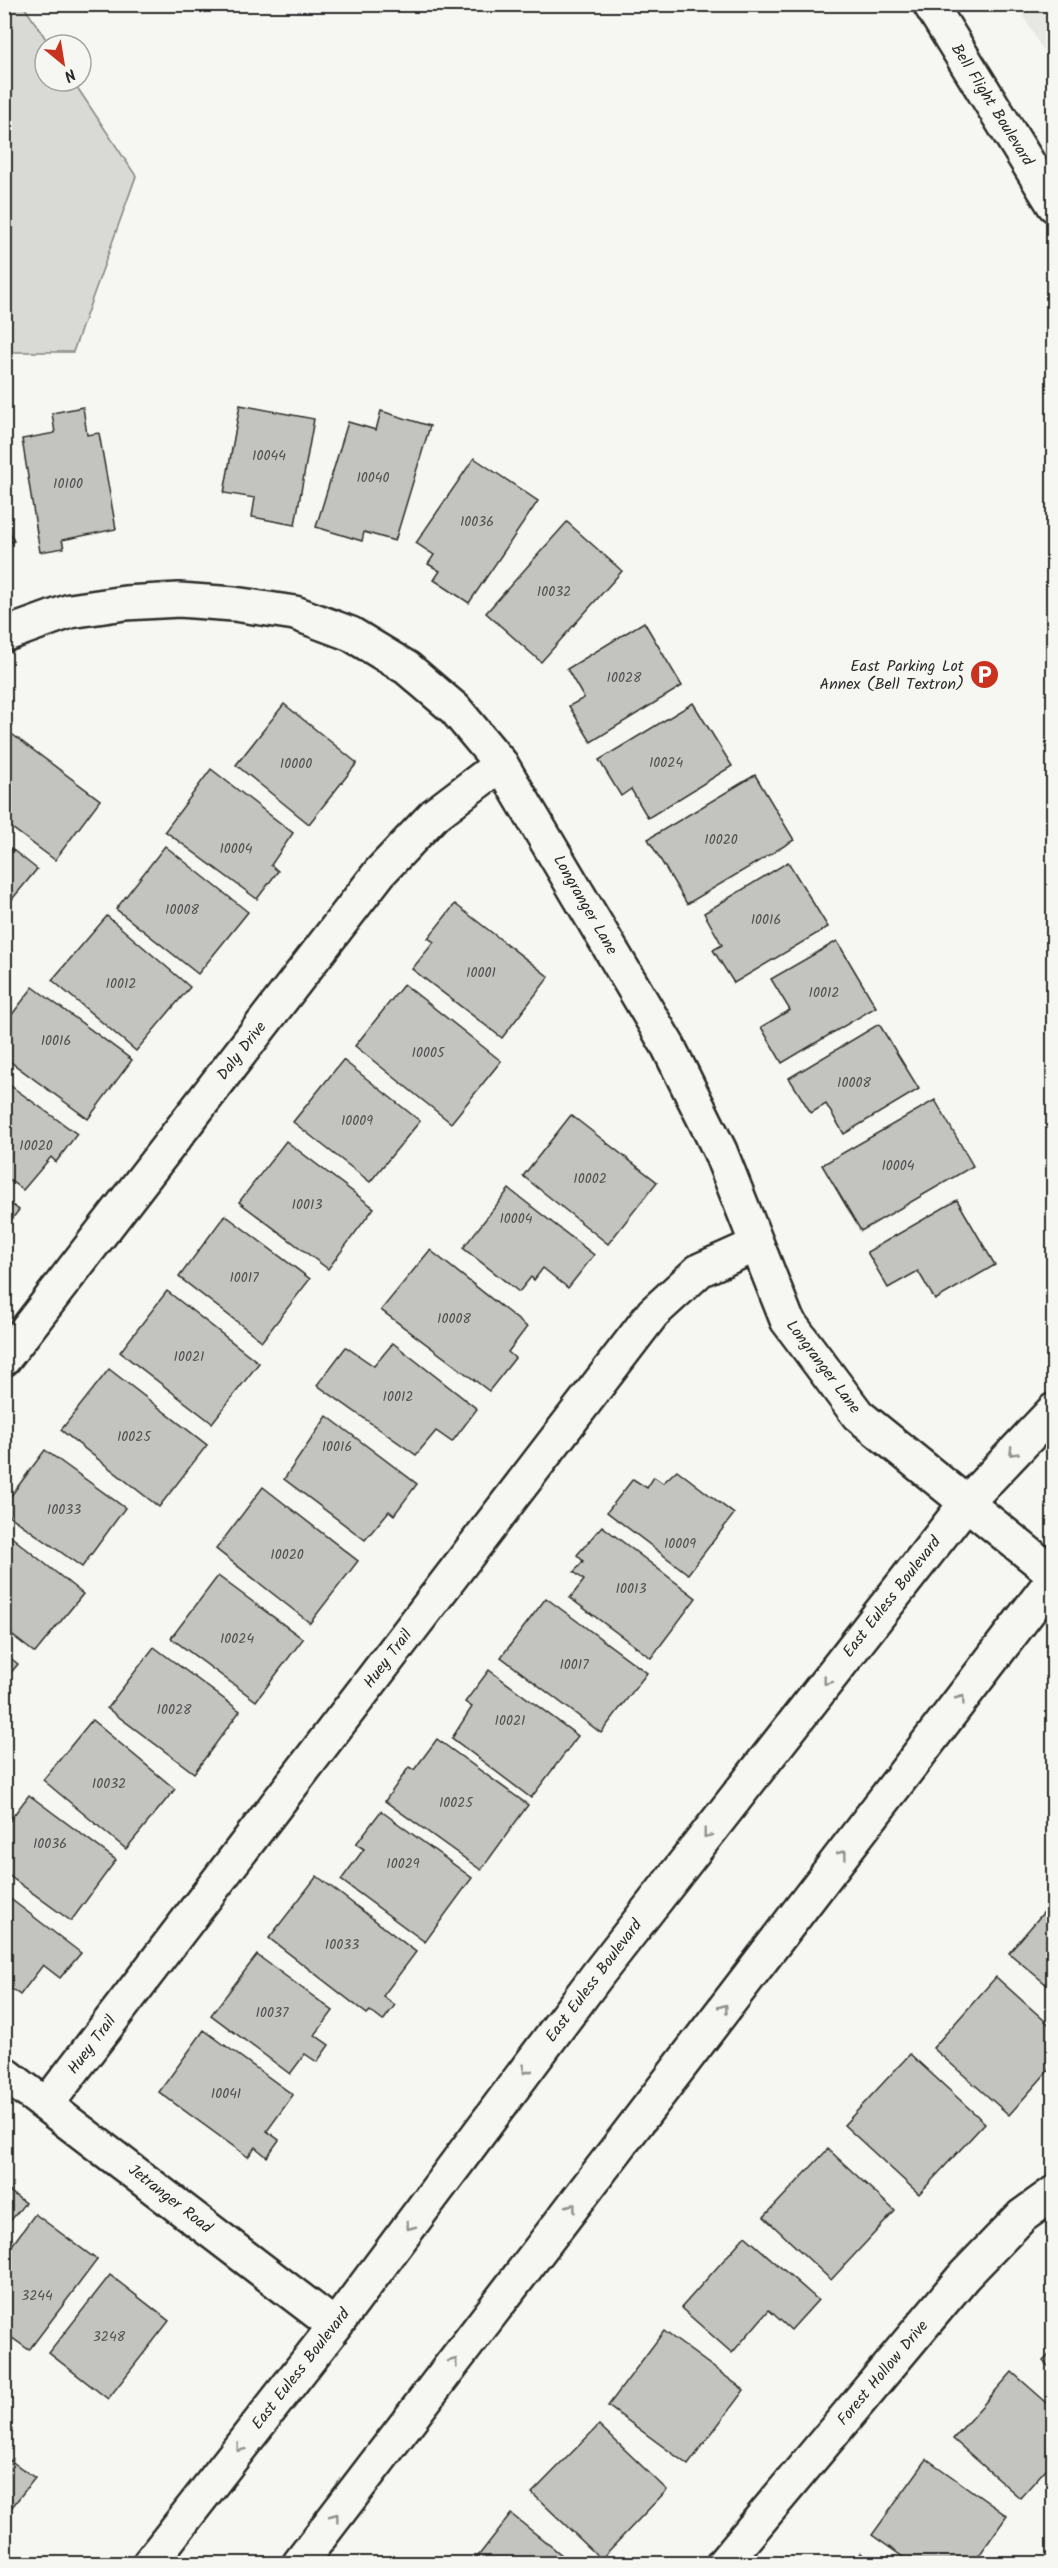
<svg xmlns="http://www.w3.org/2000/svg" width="1058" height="2568" font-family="Kalam,sans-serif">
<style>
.built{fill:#e7e7e3}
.green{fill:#d9d9d5;stroke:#828280;stroke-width:1.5}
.building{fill:#c3c3c0;stroke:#2b2b2b;stroke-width:1.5}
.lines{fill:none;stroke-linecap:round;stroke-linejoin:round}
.minor-casing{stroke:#2b2b2b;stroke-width:38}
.major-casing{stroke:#2b2b2b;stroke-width:38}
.minor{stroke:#f6f6f2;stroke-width:33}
.major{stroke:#f6f6f2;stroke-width:33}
.oneway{stroke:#90908e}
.labels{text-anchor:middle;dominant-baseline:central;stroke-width:5;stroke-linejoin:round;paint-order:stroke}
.number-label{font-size:14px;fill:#515150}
.street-label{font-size:16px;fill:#2b2b2b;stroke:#f6f6f2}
.poi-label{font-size:16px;fill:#2b2b2b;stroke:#f6f6f2;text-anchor:end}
</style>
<rect width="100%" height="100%" fill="#f6f6f2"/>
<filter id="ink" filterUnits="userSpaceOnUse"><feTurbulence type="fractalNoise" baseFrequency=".0167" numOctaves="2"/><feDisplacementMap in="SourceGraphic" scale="12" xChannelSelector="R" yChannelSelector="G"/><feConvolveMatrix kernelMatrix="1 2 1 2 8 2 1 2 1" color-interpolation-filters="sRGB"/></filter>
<g filter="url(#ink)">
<path class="built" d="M1017,5H1053V68Z"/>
<path class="green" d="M4,5H23L50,45H45V81H73L136,176L73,352H5Z"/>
<g class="building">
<path d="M240,405L314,419L295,525L252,517L255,498L224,493Z"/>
<path d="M83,407L87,435L99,433L116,529L62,540L64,548L40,552L22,439L55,433L52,413Z"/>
<path d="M381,411L430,426L395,541L364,532L362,541L316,527L348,422L376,430Z"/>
<path d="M474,458L538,501L469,603L434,580L440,571L428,564L434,555L416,543Z"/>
<path d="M4,519L14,541L4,545Z"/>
<path d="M567,522L622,571L541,662L486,613Z"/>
<path d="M644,622L682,686L591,742L569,706L584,698L567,669Z"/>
<path d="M693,703L732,766L648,818L631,789L621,796L599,760Z"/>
<path d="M284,704L357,763L309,824L236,765Z"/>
<path d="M9,732L100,800L55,860L4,822V739Z"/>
<path d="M211,769L293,833L271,865L278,871L257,899L165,831Z"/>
<path d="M755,775L794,840L687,904L648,839Z"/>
<path d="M4,843L37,869L4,909Z"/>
<path d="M165,846L248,912L198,974L116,909Z"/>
<path d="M788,862L828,927L734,983L713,950L722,945L704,913Z"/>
<path d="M455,904L549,977L502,1038L412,969L434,942L428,938Z"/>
<path d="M107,916L190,987L136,1051L52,980Z"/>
<path d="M837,941L876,1007L782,1063L761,1027L790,1010L771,979Z"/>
<path d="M404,984L501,1061L451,1123L355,1046Z"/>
<path d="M33,987L132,1060L88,1119L4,1057V1025Z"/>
<path d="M879,1024L919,1089L844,1134L826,1104L811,1113L789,1078Z"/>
<path d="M343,1060L420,1121L370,1182L293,1122Z"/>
<path d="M4,1081L77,1134L56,1162L51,1157L23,1190L4,1176Z"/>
<path d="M935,1100L973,1166L861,1231L822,1165Z"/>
<path d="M571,1115L657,1182L608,1244L523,1176Z"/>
<path d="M286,1141L374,1208L328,1269L239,1202Z"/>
<path d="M509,1189L594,1255L568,1288L543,1268L534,1280L531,1277L519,1292L463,1248Z"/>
<path d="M4,1199L19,1210L4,1229Z"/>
<path d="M957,1200L995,1265L935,1300L918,1271L888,1288L867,1252Z"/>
<path d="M225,1215L310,1279L262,1341L179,1277Z"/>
<path d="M430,1250L527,1327L508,1352L515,1358L489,1391L381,1310Z"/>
<path d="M167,1291L259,1363L212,1423L120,1352Z"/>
<path d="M393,1343L477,1409L452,1442L436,1431L416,1455L317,1385L346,1347L374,1366Z"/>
<path d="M109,1369L207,1445L159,1507L61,1430Z"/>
<path d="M327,1416L417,1484L394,1515L389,1511L365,1540L284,1479Z"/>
<path d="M45,1450L125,1508L82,1567L4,1512V1505Z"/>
<path d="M677,1470L734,1514L688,1574L607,1512L633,1479L647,1488L654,1477L663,1483Z"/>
<path d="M263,1487L358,1561L310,1623L216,1549Z"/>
<path d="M602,1526L696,1598L651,1658L570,1598L584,1580L574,1572L583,1561L577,1555Z"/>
<path d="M4,1531L83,1594L35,1653L4,1629Z"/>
<path d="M218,1576L303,1639L256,1701L171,1638Z"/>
<path d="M546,1598L647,1673L601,1733L501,1657Z"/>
<path d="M154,1647L240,1711L194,1773L107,1708Z"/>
<path d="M4,1653L18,1664L4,1681Z"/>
<path d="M489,1670L578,1736L531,1798L452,1738L472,1707L465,1702Z"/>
<path d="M92,1720L175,1789L126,1849L43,1780Z"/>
<path d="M437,1739L528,1805L481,1870L385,1801L409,1767L414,1770Z"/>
<path d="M29,1795L116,1860L71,1921L4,1872V1828Z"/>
<path d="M381,1811L472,1878L425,1942L341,1880L364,1849L356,1844Z"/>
<path d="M317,1876L416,1952L383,1996L395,2005L383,2021L370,2011L367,2014L269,1938Z"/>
<path d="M4,1894L81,1953L60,1978L43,1965L20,1995L4,1983Z"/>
<path d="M1054,1900V1991L1009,1953Z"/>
<path d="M257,1955L333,2011L315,2035L329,2045L317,2062L305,2054L290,2074L211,2015Z"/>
<path d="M996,1977L1054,2029V2064L1009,2115L933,2048Z"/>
<path d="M204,2030L293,2095L267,2131L279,2140L267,2157L255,2147L248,2157L159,2092Z"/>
<path d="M910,2054L985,2123L919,2194L844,2125Z"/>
<path d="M828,2149L895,2211L831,2280L764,2217Z"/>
<path d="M4,2187L25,2203L4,2229Z"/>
<path d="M35,2214L97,2260L29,2350L4,2332V2256Z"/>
<path d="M745,2236L818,2300L791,2330L769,2310L732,2353L681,2308Z"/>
<path d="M110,2275L169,2321L108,2399L49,2353Z"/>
<path d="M664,2331L744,2390L688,2465L608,2406Z"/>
<path d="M1054,2350V2372L1043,2361Z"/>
<path d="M1012,2372L1054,2409V2460L1020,2498L953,2439Z"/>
<path d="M599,2425L667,2490L601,2559L532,2493Z"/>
<path d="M4,2456L35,2478L4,2517Z"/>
<path d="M927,2459L1007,2516L973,2564H913L872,2535Z"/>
<path d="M511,2514L573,2564H472Z"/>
<path d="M861,2553L872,2564H851Z"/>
</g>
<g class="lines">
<defs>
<g id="minor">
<path d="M930,4L1054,205"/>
<path d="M4,635L70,611L125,603L179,600L234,604L295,613L351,634L407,668L455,709L501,764L668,1046L720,1151L787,1320L858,1415L1054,1574"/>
<path d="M4,1359L380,872L434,815L501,764"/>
<path d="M4,2073L335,2326"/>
<path d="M47,2104L653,1313L700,1270L756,1245"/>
<path d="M723,2564L964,2276L1022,2216L1054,2193"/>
</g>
<g id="major">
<path d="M149,2564L335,2326L598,1974L967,1502L1054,1410"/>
<path d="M299,2564L1054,1578"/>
</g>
</defs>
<use href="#minor" class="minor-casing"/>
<use href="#major" class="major-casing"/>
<use href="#minor" class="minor"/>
<use href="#major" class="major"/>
</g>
<defs><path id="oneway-chevron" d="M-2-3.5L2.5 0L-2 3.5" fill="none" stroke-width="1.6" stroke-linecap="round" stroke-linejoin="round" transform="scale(1.5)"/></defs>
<g class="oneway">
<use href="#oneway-chevron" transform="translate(1013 1452) rotate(133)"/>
<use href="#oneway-chevron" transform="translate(827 1681) rotate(128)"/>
<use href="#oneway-chevron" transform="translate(961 1699) rotate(-53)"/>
<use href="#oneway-chevron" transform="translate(707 1834) rotate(128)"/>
<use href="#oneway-chevron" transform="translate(843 1854) rotate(-53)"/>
<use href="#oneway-chevron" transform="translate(724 2008) rotate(-53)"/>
<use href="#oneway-chevron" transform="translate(526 2070) rotate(127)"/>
<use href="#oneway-chevron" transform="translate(572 2207) rotate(-53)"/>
<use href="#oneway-chevron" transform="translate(410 2226) rotate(127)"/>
<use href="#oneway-chevron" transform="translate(454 2362) rotate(-53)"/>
<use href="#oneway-chevron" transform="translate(240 2448) rotate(128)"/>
<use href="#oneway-chevron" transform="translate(335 2517) rotate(-53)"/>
</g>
</g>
<defs>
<symbol id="parking-disc" viewBox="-11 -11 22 22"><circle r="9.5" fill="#c8321e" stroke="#f6f6f2"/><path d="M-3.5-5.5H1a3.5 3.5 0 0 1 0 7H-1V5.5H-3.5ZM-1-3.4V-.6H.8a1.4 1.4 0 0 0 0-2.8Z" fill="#fff"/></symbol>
</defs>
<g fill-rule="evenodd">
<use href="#parking-disc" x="968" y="658" width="33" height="33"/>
</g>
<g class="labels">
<g class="number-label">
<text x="269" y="456">10044</text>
<text x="373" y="478">10040</text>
<text x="68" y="484">10100</text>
<text x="477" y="522">10036</text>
<text x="554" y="592">10032</text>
<text x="624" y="678">10028</text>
<text x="666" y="763">10024</text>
<text x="296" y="764">10000</text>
<text x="721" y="840">10020</text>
<text x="236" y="849">10004</text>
<text x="182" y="910">10008</text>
<text x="766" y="920">10016</text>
<text x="481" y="973">10001</text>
<text x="121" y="984">10012</text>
<text x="824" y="993">10012</text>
<text x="56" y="1041">10016</text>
<text x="428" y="1053">10005</text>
<text x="854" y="1083">10008</text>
<text x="357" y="1121">10009</text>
<text x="36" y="1146">10020</text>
<text x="898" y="1166">10004</text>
<text x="590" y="1179">10002</text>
<text x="307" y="1205">10013</text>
<text x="516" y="1219">10004</text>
<text x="244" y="1278">10017</text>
<text x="454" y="1319">10008</text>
<text x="189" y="1357">10021</text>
<text x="398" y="1397">10012</text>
<text x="134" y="1437">10025</text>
<text x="337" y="1447">10016</text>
<text x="64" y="1510">10033</text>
<text x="680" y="1544">10009</text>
<text x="287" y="1555">10020</text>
<text x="631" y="1589">10013</text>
<text x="237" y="1639">10024</text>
<text x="574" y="1665">10017</text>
<text x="174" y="1710">10028</text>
<text x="510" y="1721">10021</text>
<text x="109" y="1784">10032</text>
<text x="456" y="1803">10025</text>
<text x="50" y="1844">10036</text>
<text x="403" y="1864">10029</text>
<text x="342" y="1945">10033</text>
<text x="272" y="2013">10037</text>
<text x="226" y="2094">10041</text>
<text x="37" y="2296">3244</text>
<text x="109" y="2337">3248</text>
</g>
<g class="street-label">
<text transform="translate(992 105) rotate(58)">Bell Flight Boulevard</text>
<text transform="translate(585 905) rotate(60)">Longranger Lane</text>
<text transform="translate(242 1051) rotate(-52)">Daly Drive</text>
<text transform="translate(823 1367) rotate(53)">Longranger Lane</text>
<text transform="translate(892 1597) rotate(-52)">East Euless Boulevard</text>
<text transform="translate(388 1659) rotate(-53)">Huey Trail</text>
<text transform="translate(594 1981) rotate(-53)">East Euless Boulevard</text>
<text transform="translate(92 2045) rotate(-53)">Huey Trail</text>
<text transform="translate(170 2199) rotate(38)">Jetranger Road</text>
<text transform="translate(301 2369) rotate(-52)">East Euless Boulevard</text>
<text transform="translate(883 2373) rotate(-50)">Forest Hollow Drive</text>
</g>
<g class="poi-label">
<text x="964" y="666">East Parking Lot<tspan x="964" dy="18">Annex (Bell Textron)</tspan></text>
</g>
</g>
<rect width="1058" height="2568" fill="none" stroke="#f6f6f2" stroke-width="24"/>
<rect x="12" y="12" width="1034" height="2544" fill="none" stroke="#2b2b2b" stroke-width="2" filter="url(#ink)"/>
<g transform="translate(63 63) rotate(150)"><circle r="28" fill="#f6f6f2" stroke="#a5a5a2" stroke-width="1.5"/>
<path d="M0-4.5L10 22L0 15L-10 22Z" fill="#c8321e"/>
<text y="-9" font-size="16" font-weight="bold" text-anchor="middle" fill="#2b2b2b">N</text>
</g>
</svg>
